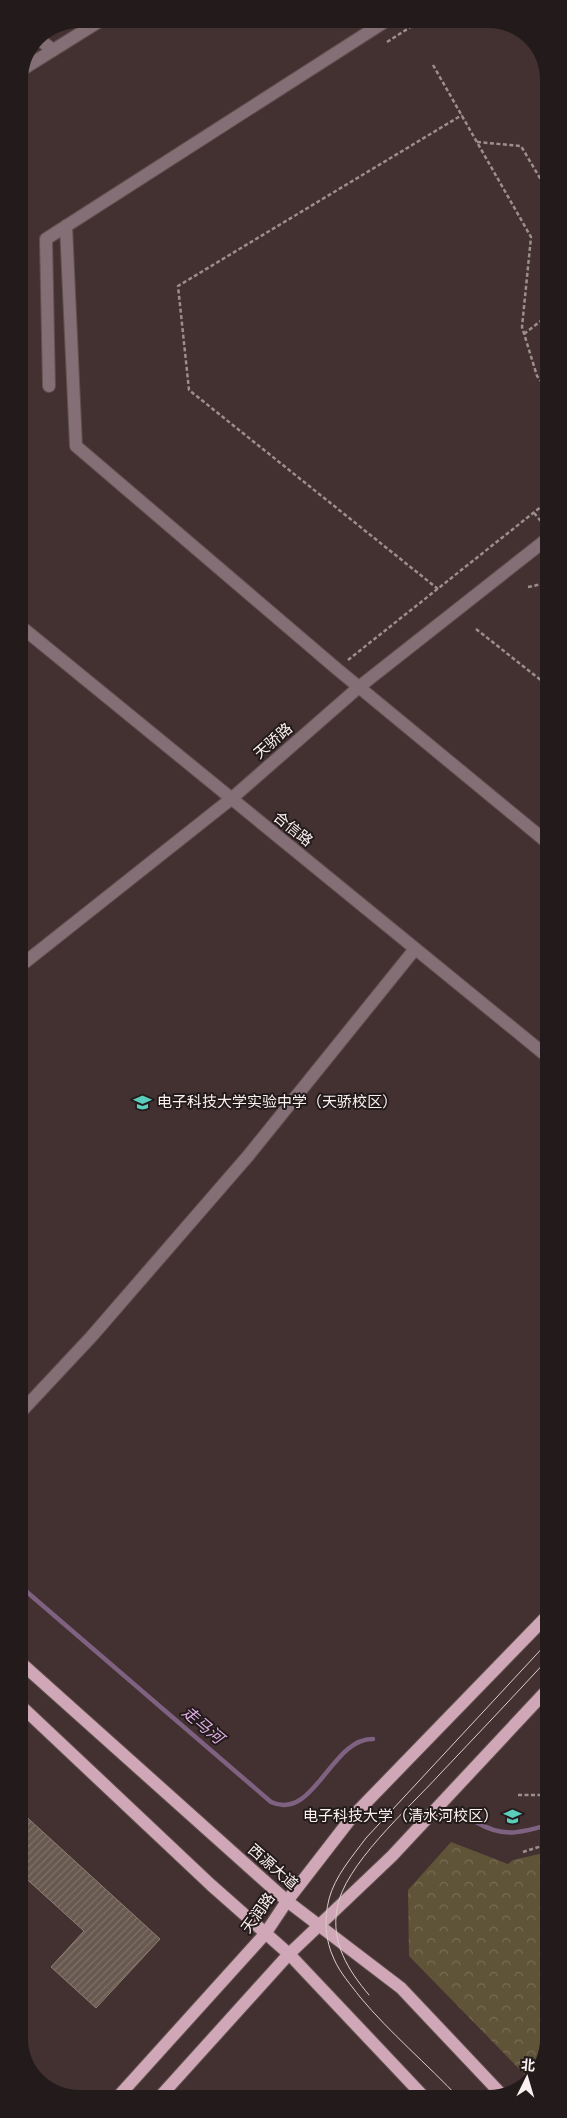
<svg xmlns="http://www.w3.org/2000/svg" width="567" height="2118" font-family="'Fira Sans','Noto Sans SC',sans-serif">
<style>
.park{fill:url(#park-crowns)}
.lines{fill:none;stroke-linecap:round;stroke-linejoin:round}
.stream{stroke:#7f6181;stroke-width:4.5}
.building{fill:url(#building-hatch);stroke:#8e7f74}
.minor-casing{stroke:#60504f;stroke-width:14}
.major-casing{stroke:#60504f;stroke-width:14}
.path{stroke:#9c8e8d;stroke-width:2.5;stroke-dasharray:4 2.5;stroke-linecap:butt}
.minor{stroke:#846f77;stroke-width:12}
.major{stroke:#d0a7b6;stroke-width:12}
.tram{stroke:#d9cdcc;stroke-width:1}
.labels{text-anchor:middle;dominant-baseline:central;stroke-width:4;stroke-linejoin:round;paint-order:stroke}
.street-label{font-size:15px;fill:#fcf1f0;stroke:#231b1b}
.poi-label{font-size:15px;fill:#fcf1f0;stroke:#231b1b;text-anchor:start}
.water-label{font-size:16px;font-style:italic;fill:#e0afe5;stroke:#231b1b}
</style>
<defs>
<pattern id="park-crowns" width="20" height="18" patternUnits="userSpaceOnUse" patternTransform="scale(1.25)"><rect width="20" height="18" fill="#5f5438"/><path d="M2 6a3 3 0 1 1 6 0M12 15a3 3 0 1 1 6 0" fill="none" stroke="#776d55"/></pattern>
<pattern id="building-hatch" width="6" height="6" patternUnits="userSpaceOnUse" patternTransform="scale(1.25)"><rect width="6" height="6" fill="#67594f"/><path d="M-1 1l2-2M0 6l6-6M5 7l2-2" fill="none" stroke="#7e7169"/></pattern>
</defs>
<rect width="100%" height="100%" fill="#423130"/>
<path class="park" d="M451,1842L508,1864L513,1860L548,1852V2040L534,2079L530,2080L409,1956L408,1890Z"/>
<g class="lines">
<g class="stream">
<path d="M20,1586L271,1802C314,1822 331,1738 373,1739"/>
<path d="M476,1822C503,1838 519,1833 548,1825"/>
</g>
</g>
<path class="building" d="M20,1811L160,1939L96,2008L51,1967L84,1931L20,1873Z"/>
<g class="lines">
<defs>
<g id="minor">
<path d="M36,37L53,50"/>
<path d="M23,69L103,19"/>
<path d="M66,226L76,446L337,669L548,843"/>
<path d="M49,386L46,239L389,19"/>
<path d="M19,625L548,1057"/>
<path d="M19,967L231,799L359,687L547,539"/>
<path d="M20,1413L92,1336L248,1156L415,949"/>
</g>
<g id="major">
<path d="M20,1662L287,1901L401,1988L503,2096"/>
<path d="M20,1705L211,1885L289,1954L425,2098"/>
<path d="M116,2099L265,1934L287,1901L352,1817L548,1615"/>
<path d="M158,2099L289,1954L392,1856L548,1689"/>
</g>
</defs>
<use href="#minor" class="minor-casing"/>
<use href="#major" class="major-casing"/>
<g class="path">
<path d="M387,42L423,19"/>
<path d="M433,65L531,237L522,327L537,376L547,389"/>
<path d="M477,142L521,146L547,190"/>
<path d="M524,334L547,316"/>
<path d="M534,513L545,526"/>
<path d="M528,587L547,583"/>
<path d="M438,589L189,390L178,286L462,115"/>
<path d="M476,629L547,685"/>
<path d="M348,660L547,502"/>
<path d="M518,1795H548"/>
<path d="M523,1852L548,1844"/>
</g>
<use href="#minor" class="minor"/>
<use href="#major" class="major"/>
<g class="tram">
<path d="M369,1995C348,1970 331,1943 337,1909C343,1866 409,1808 439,1775C476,1736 512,1698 548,1659"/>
<path d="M459,2098C427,2064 390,2033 360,1997C351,1985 340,1973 334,1959C325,1940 324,1919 329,1899C335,1876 352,1857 366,1838L548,1642"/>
</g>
</g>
<defs>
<symbol id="school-bare" viewBox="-9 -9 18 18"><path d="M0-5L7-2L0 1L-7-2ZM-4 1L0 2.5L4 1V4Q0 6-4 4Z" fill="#5bcebb" stroke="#231b1b" stroke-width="2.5" paint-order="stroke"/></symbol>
<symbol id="university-bare" viewBox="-9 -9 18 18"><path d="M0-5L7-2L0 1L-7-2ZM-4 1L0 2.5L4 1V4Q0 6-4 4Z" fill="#5bcebb" stroke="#231b1b" stroke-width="2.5" paint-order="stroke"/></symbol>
</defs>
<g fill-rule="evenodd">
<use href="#school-bare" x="130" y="1090" width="25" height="25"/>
<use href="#university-bare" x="500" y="1804" width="25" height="25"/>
</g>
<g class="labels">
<g class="street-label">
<text transform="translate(273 741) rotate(-41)">天骄路</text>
<text transform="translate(293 829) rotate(39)">合信路</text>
<text transform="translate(273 1867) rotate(41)">西源大道</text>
<text transform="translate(258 1913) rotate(-54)">天润路</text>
</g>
<g class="poi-label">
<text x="157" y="1102">电子科技大学实验中学（天骄校区）</text>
<text x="498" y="1816" text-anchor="end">电子科技大学（清水河校区）</text>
</g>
<g class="water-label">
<text transform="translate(203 1725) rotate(40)">走马河</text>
</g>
</g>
<path d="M0 0H567V2118H0ZM79 28H489A51 51 0 0 1 540 79V2039A51 51 0 0 1 489 2090H79A51 51 0 0 1 28 2039V79A51 51 0 0 1 79 28Z" fill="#231b1b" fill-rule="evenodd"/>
<g transform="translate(527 2078) rotate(5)" stroke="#231b1b" stroke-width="4" paint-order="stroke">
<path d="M0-4L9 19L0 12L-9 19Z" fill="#fcf1f0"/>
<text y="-8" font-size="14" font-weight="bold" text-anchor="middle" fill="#fcf1f0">北</text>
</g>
</svg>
